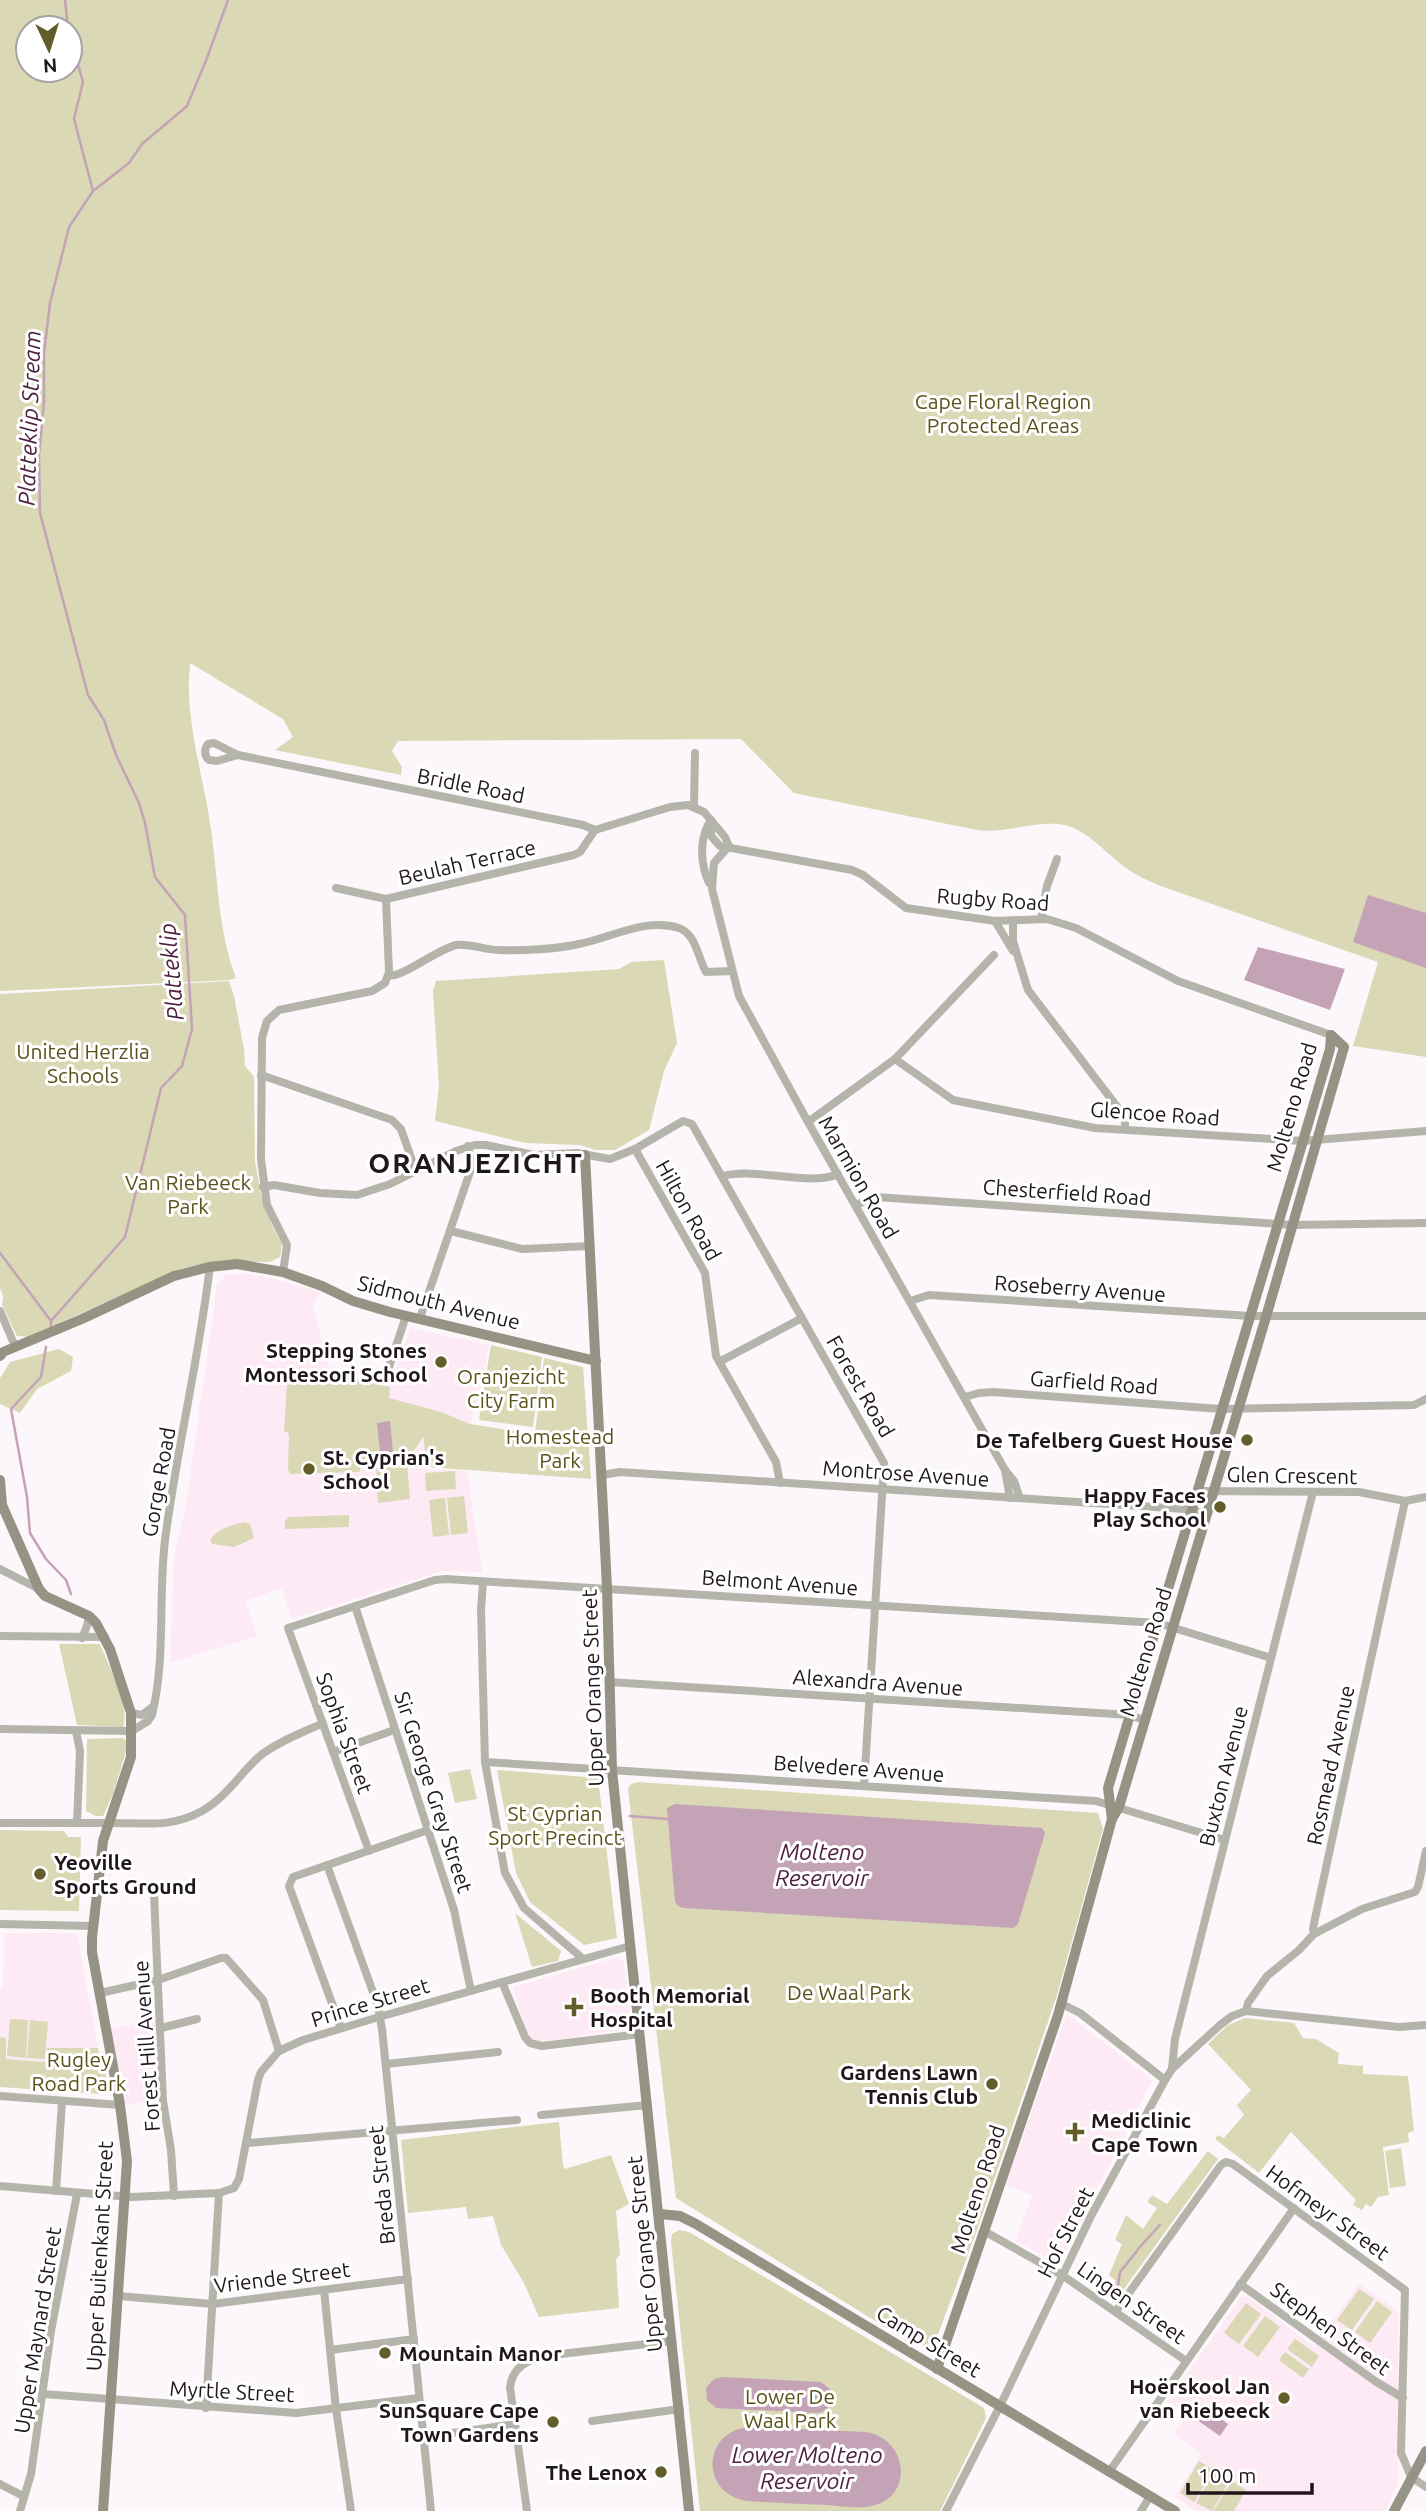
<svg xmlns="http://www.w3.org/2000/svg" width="1426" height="2511" font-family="Ubuntu,sans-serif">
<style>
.built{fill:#feeaf5}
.green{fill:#dad8b5;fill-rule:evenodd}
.water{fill:#c5a3b7}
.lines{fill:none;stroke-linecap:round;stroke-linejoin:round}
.stream{stroke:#c5a3b7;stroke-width:2.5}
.street{stroke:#b5b4aa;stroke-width:8}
.secondary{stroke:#949384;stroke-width:10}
.poi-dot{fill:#625d29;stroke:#fff;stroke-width:2.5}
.labels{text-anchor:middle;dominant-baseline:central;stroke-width:6;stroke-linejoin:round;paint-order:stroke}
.park-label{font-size:21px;fill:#595319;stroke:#fff}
.street-label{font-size:21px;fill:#20171c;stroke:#fff}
.poi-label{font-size:21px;font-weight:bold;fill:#20171c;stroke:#fff;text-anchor:end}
.water-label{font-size:23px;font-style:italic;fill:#4d213e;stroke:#fff}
.district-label{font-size:28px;font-weight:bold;letter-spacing:2px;fill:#20171c;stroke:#fff}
</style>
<rect width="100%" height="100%" fill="#fcf7fa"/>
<g class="built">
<path d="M248,1274L267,1277L321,1292L313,1307L331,1373L390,1387L410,1328L489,1345L480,1391L470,1424L441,1412L416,1407L421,1416L427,1470L467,1471L482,1572L443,1571L292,1619L281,1588L246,1601L257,1636L170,1663L174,1559L186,1504L217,1286L225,1275Z"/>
<path d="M4,1933H72L78,1937L98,2048H48L46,2062L5,2059L6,2038L0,2037V1989L3,1988Z"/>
<path d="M618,1957L624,1962L631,2028L540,2042L533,2041L527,2035L513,1987Z"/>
<path d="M1067,2014L1152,2080L1059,2265L1016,2241L1032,2195L1005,2185Z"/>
<path d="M161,2019L163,2101L120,2105L106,2029Z"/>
<path d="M1359,2283L1398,2311V2483L1386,2511H1196L1174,2497L1201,2454L1174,2435L1188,2414L1168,2401L1241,2297H1249L1314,2347Z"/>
</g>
<g class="green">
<path d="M0,0H1426V1057L1353,1046L1378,962L1158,885C1147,880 1135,875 1125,867C1106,854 1091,833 1068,826C1042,818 1006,834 977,830L794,793L741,739L398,741L392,751L402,767L401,775L275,750L293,737L283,719L190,663C184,718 203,774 211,829C218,878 218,931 236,978L230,980L0,991ZM28,28H70V70H28Z"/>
<path d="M664,960L677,1043L664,1071L649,1130L615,1150H595L580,1145L526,1143L435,1121L439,1086L433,991L436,981L619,969L631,962Z"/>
<path d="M229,981L234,996L244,1049L245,1066L254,1077L255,1161L261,1194L272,1226L282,1244L280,1257L270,1262L218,1261L183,1268L28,1337L17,1336L2,1305L3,1296L0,1288V994Z"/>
<path d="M491,1345L542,1357L533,1427L479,1420Z"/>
<path d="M59,1349L73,1357L71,1371L37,1389L20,1413L0,1404V1378L10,1362Z"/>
<path d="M544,1358L583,1367L591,1479L427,1467L423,1436C410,1465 390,1460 362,1463L359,1472L290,1474L288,1469L289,1437L288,1432H284L287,1382L292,1379L319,1378L331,1373L390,1387L389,1398L441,1412L470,1424L535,1434Z"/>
<path d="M407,1463L410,1499L378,1503L376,1465Z"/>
<path d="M455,1471L456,1489L426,1491L425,1473Z"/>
<path d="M464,1496L468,1533L451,1535L447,1498Z"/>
<path d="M445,1498L449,1535L433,1537L429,1500Z"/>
<path d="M349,1515V1527L285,1529V1521L289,1517Z"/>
<path d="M243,1522L250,1524L254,1538L234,1547L212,1544L210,1540C217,1529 230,1526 243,1522Z"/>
<path d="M59,1644H100C108,1665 131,1707 123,1727L77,1725Z"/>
<path d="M123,1738L128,1743L127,1748L113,1794L103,1816H96L86,1811L87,1739Z"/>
<path d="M470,1769L477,1799L455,1803L448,1773Z"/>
<path d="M497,1770L598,1778L617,1938L584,1945L530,1902L516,1873Z"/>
<path d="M638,1782L1098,1813L1103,1829L1057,1995L977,2230L937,2337L932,2344L917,2346L911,2343L676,2198L628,1789L631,1784Z"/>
<path d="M0,1830L64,1831L68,1837H81L79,1911L0,1910Z"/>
<path d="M515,1913L561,1951L558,1961L532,1967Z"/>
<path d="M1245,2018L1294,2023L1303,2038L1316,2039L1339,2053L1338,2064L1363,2066V2074L1408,2076L1414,2131L1408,2133L1409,2142L1383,2147L1389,2195L1378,2197L1371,2207L1366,2204L1362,2210L1353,2205L1356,2200L1291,2132L1259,2173L1215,2139L1218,2135L1224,2138L1244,2115L1237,2105L1251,2090L1208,2044L1228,2025Z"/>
<path d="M10,2019L28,2020L26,2058L7,2056Z"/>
<path d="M30,2020L48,2022L45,2059L27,2058Z"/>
<path d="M0,2037L6,2038V2059L46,2062L47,2048H98L102,2071H105C107,2080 110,2089 99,2094L0,2087Z"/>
<path d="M559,2122L563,2166L565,2169L611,2155L629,2204L616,2211L620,2255L616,2259L619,2308L539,2317L524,2283L501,2245L493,2216L468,2219L466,2207L408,2213L401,2140Z"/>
<path d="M1401,2148L1406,2186L1390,2188L1385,2151Z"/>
<path d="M1208,2151L1218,2159L1116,2300L1108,2295L1116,2281L1109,2275L1122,2244L1115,2240L1126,2215L1143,2229L1157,2208L1147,2202L1152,2195L1167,2204Z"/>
<path d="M679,2230L689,2232L984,2408L986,2418L940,2511H700L671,2242L672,2234Z"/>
<path d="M1359,2289L1374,2299L1352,2330L1337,2320Z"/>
<path d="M1377,2301L1392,2312L1370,2343L1355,2332Z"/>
<path d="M1246,2303L1261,2314L1239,2344L1224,2333Z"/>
<path d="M1265,2316L1280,2327L1258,2357L1243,2346Z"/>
<path d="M1295,2339L1319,2356L1312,2367L1287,2349Z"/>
<path d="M1285,2352L1309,2369L1303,2378L1279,2360Z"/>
<path d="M1199,2461L1214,2470L1194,2502L1180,2493Z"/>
<path d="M1215,2471L1230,2480L1212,2511L1196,2503Z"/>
<path d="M1232,2481L1246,2490L1234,2511H1213Z"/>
</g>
<g class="water">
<path d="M1368,895L1426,913V968L1353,942Z"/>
<path d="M1258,947L1345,969L1330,1010L1244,980Z"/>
<path d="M390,1421L393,1452L380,1453L377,1423Z"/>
<path d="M675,1804L1042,1828L1045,1833L1018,1924L1013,1928L684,1908L678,1906L675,1902L667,1808Z"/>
<path d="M722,2377L821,2382L831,2390C834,2402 829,2412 816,2413L716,2408L707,2400L706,2388L714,2379Z"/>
<path d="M1199,2403L1228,2424L1220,2436L1190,2415Z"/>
<path d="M751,2427L866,2432C909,2439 914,2498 871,2506C857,2509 842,2506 828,2505C801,2504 774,2503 747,2501C699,2494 702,2429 751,2427Z"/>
</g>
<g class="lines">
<g class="stream">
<path d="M65,0L68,28"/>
<path d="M70,37L83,82L74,119L93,191"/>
<path d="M0,1253L51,1321"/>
<path d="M51,1326V1321L125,1237L161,1088L182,1066L192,1029L185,915L155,877L145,823L139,803L116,755L104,720L88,695L40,513L39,455L44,402V353L50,303L69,227L93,191L129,163L142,144L187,106L207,58L228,0"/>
<path d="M46,1347L41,1377L11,1409L27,1497L30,1533L46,1559L66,1580L71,1594"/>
<path d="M630,1816L668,1819"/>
<path d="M1138,2249L1160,2225"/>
<path d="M1117,2293L1120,2272L1137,2251"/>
</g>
<g class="street">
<path d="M214,743L238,755L217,761L209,760C204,756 204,749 208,744Z"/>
<path d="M238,755L583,825L595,830L670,807L688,805L704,812L725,837L729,846"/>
<path d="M694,806L695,753"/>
<path d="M711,820V836L720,846L852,870L863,875L906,908L995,921L1047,919L1076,928L1178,981L1331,1035"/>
<path d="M708,825C699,843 701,865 709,883"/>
<path d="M729,846L714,863L712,889L739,996L808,1122L1005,1470L1014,1481L1020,1498"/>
<path d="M336,888L386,899L574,855L580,852L595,830"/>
<path d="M1041,919L1047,886L1057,859"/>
<path d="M995,921L1013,951"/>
<path d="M1013,921V941L1028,990L1125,1117V1129"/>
<path d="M389,976C405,976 436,950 456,945C470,943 485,950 499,950C523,951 556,949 579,944C611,938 646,917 679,928C696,934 698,958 706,972L732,971"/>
<path d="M895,1059L953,1100L1095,1128L1303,1141L1426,1131"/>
<path d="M261,1075L392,1120L401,1129L416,1172"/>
<path d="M808,1122L895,1059L994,955"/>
<path d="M635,1149L705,1273L716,1356L776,1462L780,1483"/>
<path d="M723,1176C758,1167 808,1187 838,1174"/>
<path d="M263,1187L274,1185L320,1193L357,1195L390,1184L456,1151L475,1145H486L534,1155L577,1153L610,1159L635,1149L683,1121L692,1124L884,1463L864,1786"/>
<path d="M856,1205L875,1197L1293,1225L1426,1223"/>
<path d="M451,1231L522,1249L590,1246"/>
<path d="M283,1272L287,1245L267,1205L261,1159L262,1038L267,1021L279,1010L372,991L385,983L389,972L386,899"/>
<path d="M910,1301L929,1295L1250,1316H1426"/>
<path d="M0,1311L15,1346"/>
<path d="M420,1318L472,1166L468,1146"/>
<path d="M719,1362L802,1318"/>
<path d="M386,1376L406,1316"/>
<path d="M965,1397L979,1393L993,1392L1221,1409L1414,1405L1426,1399"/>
<path d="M1005,1470L1010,1498"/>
<path d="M602,1475L620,1472L635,1473L1185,1509L1207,1514"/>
<path d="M1198,1491L1359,1492L1405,1501L1426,1497"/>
<path d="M0,1569L39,1589"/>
<path d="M483,1582L481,1610L485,1762L505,1873L524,1908L582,1958"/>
<path d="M355,1606L454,1910L471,1991"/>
<path d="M0,1636L105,1637"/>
<path d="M82,1638L87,1626L89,1616"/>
<path d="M609,1682L1130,1715L1144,1720"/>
<path d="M131,1713L142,1715L154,1706"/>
<path d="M0,1729L132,1731L148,1721L152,1715C166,1658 158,1598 165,1540C177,1448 199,1358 210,1266"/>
<path d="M76,1731L80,1751L77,1823"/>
<path d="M333,1752L394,1730"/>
<path d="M485,1762L1096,1801L1225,1840"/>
<path d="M0,1823C38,1823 76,1823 113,1823C147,1823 171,1828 202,1811C227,1797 240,1773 261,1755C279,1741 302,1733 323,1723"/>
<path d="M369,1851L288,1628L435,1580L446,1579L1158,1623L1271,1658"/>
<path d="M327,1865L378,2006L382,2029L431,2511"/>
<path d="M154,1894L163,2101L171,2150L174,2196"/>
<path d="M0,1924L93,1926"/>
<path d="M1314,1934L1313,1928L1405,1501"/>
<path d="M502,1982L525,2037L530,2043L542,2046L640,2034"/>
<path d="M100,1993L158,1980L221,1958H226L263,2000L279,2051"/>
<path d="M1062,2004L1080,2013L1165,2080"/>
<path d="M1246,2011L1248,2003L1267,1976L1299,1950L1314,1934L1362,1909L1415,1892L1418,1887L1426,1851"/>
<path d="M161,2028L197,2019"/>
<path d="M341,2028L289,1886L293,1877L428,1830"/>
<path d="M386,2064L498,2052"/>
<path d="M1172,2069L1175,2039L1313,1492"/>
<path d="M0,2096L120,2105"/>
<path d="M541,2115L648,2105"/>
<path d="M248,2143L517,2120"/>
<path d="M0,2186L131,2197L219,2193L234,2188L239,2179L258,2080L261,2072L279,2051L303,2040L379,2017L630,1946"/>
<path d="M56,2191L62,2102"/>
<path d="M984,2231L1062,2275L1186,2361"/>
<path d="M1240,2284L1375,2381L1403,2398"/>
<path d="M324,2290L336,2409L351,2511"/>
<path d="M118,2296L213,2304L408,2279"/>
<path d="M1116,2311L1221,2165L1226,2162L1233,2164L1405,2290L1401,2453L1411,2477L1426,2487"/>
<path d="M330,2350L414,2339"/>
<path d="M43,2394L296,2413L419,2398"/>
<path d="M206,2408L219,2193"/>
<path d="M592,2421L680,2409"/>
<path d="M424,2437L515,2424"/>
<path d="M1109,2472L1294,2208"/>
<path d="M0,2484L23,2496"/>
<path d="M20,2511L31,2474L51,2331L77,2194"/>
<path d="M527,2511L510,2387C513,2367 526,2361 544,2356L672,2341"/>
<path d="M946,2511L1000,2406L1091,2216L1165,2080L1172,2069L1220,2025L1232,2016L1246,2011L1399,2027L1426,2025"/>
<path d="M1141,2511L1150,2496"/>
</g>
<g class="secondary">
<path d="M585,1155L607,1588L612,1770L689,2511"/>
<path d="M0,1356L3,1352L82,1319L174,1276L209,1267L237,1264L283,1272L322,1286L353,1301L390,1312L596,1361"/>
<path d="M0,1480L2,1505L39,1589L45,1596L89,1616L96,1623L110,1649L131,1713V1757L103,1841L92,1938V1952L120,2105L127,2161L103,2511"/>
<path d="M1112,1819L1108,1788L1303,1141L1330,1049L1331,1035"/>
<path d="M660,2214L680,2216L696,2224L1175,2511"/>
<path d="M937,2369L1058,2015L1112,1819L1119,1807L1266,1317L1344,1047L1331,1035"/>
<path d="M1394,2511L1426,2451"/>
</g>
</g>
<g class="poi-dot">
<circle cx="441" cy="1362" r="7"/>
<circle cx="1247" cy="1440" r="7"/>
<circle cx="309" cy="1469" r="7"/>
<circle cx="1220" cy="1507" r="7"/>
<circle cx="40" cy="1874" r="7"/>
<path d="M570.5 1996.5h7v7h7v7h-7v7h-7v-7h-7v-7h7z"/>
<circle cx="992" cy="2084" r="7"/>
<path d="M1071.5 2121.5h7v7h7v7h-7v7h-7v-7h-7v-7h7z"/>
<circle cx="385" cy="2353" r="7"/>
<circle cx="1284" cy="2398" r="7"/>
<circle cx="553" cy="2422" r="7"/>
<circle cx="661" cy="2472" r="7"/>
</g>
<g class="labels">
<g class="park-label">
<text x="1003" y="401">Cape Floral Region<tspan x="1003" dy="24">Protected Areas</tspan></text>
<text x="83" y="1051">United Herzlia<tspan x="83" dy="24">Schools</tspan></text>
<text x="188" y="1182">Van Riebeeck<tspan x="188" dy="24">Park</tspan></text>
<text x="511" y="1376">Oranjezicht<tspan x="511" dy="24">City Farm</tspan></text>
<text x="560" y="1436">Homestead<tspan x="560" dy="24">Park</tspan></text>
<text x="555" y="1813">St Cyprian<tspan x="555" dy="24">Sport Precinct</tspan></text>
<text x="849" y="1992">De Waal Park</text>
<text x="79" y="2059">Rugley<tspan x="79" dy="24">Road Park</tspan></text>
<text x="790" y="2396">Lower De<tspan x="790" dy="24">Waal Park</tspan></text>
</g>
<g class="street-label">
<text transform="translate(471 785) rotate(11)">Bridle Road</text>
<text transform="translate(467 862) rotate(-13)">Beulah Terrace</text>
<text transform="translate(993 899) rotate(4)">Rugby Road</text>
<text transform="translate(1291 1107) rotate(-74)">Molteno Road</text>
<text transform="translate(1155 1113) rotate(4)">Glencoe Road</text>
<text transform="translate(859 1177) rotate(60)">Marmion Road</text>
<text transform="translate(1067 1192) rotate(4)">Chesterfield Road</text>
<text transform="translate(689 1210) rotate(61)">Hilton Road</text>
<text transform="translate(1080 1288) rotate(4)">Roseberry Avenue</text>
<text transform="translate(439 1302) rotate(14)">Sidmouth Avenue</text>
<text transform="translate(1094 1382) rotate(4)">Garfield Road</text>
<text transform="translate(861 1386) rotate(60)">Forest Road</text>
<text transform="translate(906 1473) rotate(4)">Montrose Avenue</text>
<text transform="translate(1292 1475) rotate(1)">Glen Crescent</text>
<text transform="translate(158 1482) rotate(-80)">Gorge Road</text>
<text transform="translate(780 1582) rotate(4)">Belmont Avenue</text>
<text transform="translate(1145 1652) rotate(-73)">Molteno Road</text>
<text transform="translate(878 1682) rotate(4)">Alexandra Avenue</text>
<text transform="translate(592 1688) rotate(-92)">Upper Orange Street</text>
<text transform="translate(345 1733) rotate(70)">Sophia Street</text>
<text transform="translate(1330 1765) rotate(-78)">Rosmead Avenue</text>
<text transform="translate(859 1768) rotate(4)">Belvedere Avenue</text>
<text transform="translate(1223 1776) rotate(-76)">Buxton Avenue</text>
<text transform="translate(434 1792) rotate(72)">Sir George Grey Street</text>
<text transform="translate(370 2002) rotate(-17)">Prince Street</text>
<text transform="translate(146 2046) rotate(-94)">Forest Hill Avenue</text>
<text transform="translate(381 2185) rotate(-96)">Breda Street</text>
<text transform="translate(977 2189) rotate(-72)">Molteno Road</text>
<text transform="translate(1328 2212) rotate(36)">Hofmeyr Street</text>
<text transform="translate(1065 2232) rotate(-63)">Hof Street</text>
<text transform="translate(644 2254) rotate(-96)">Upper Orange Street</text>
<text transform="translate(99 2256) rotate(-87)">Upper Buitenkant Street</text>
<text transform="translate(282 2277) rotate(-7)">Vriende Street</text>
<text transform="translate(1132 2302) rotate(35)">Lingen Street</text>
<text transform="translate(1331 2328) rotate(36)">Stephen Street</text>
<text transform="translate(37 2330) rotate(-81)">Upper Maynard Street</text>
<text transform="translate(929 2341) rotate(31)">Camp Street</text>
<text transform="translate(232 2391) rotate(3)">Myrtle Street</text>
</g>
<g class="poi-label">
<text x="427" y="1350">Stepping Stones<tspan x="427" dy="24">Montessori School</tspan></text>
<text x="1233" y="1440">De Tafelberg Guest House</text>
<text x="323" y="1457" text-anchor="start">St. Cyprian's<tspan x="323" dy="24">School</tspan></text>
<text x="1206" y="1495">Happy Faces<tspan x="1206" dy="24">Play School</tspan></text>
<text x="54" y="1862" text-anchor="start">Yeoville<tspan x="54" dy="24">Sports Ground</tspan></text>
<text x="590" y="1995" text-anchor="start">Booth Memorial<tspan x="590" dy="24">Hospital</tspan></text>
<text x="978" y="2072">Gardens Lawn<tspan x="978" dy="24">Tennis Club</tspan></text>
<text x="1091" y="2120" text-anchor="start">Mediclinic<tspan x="1091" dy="24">Cape Town</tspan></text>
<text x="399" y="2353" text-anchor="start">Mountain Manor</text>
<text x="1270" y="2386">Hoërskool Jan<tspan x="1270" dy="24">van Riebeeck</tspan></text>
<text x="539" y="2410">SunSquare Cape<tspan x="539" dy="24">Town Gardens</tspan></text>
<text x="647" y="2472">The Lenox</text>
</g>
<g class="water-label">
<text transform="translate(29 418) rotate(-88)">Platteklip Stream</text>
<text transform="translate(171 972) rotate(-95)">Platteklip</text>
<text x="822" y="1851">Molteno<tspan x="822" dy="26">Reservoir</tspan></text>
<text x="807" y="2454">Lower Molteno<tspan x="807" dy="26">Reservoir</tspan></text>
</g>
<g class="district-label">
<text x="476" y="1162">ORANJEZICHT</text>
</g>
</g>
<g transform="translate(49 49) rotate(176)"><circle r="33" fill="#ffffff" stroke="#a6a2a4" stroke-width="2"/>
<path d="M0-5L12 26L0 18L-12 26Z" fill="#625d29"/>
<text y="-10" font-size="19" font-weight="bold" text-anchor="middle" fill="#20171c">N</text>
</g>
<path d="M1188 2483v10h124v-10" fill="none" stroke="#20171c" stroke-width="3.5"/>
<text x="1198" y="2483" font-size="21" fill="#20171c" stroke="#ffffff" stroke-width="5" paint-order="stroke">100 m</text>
</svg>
